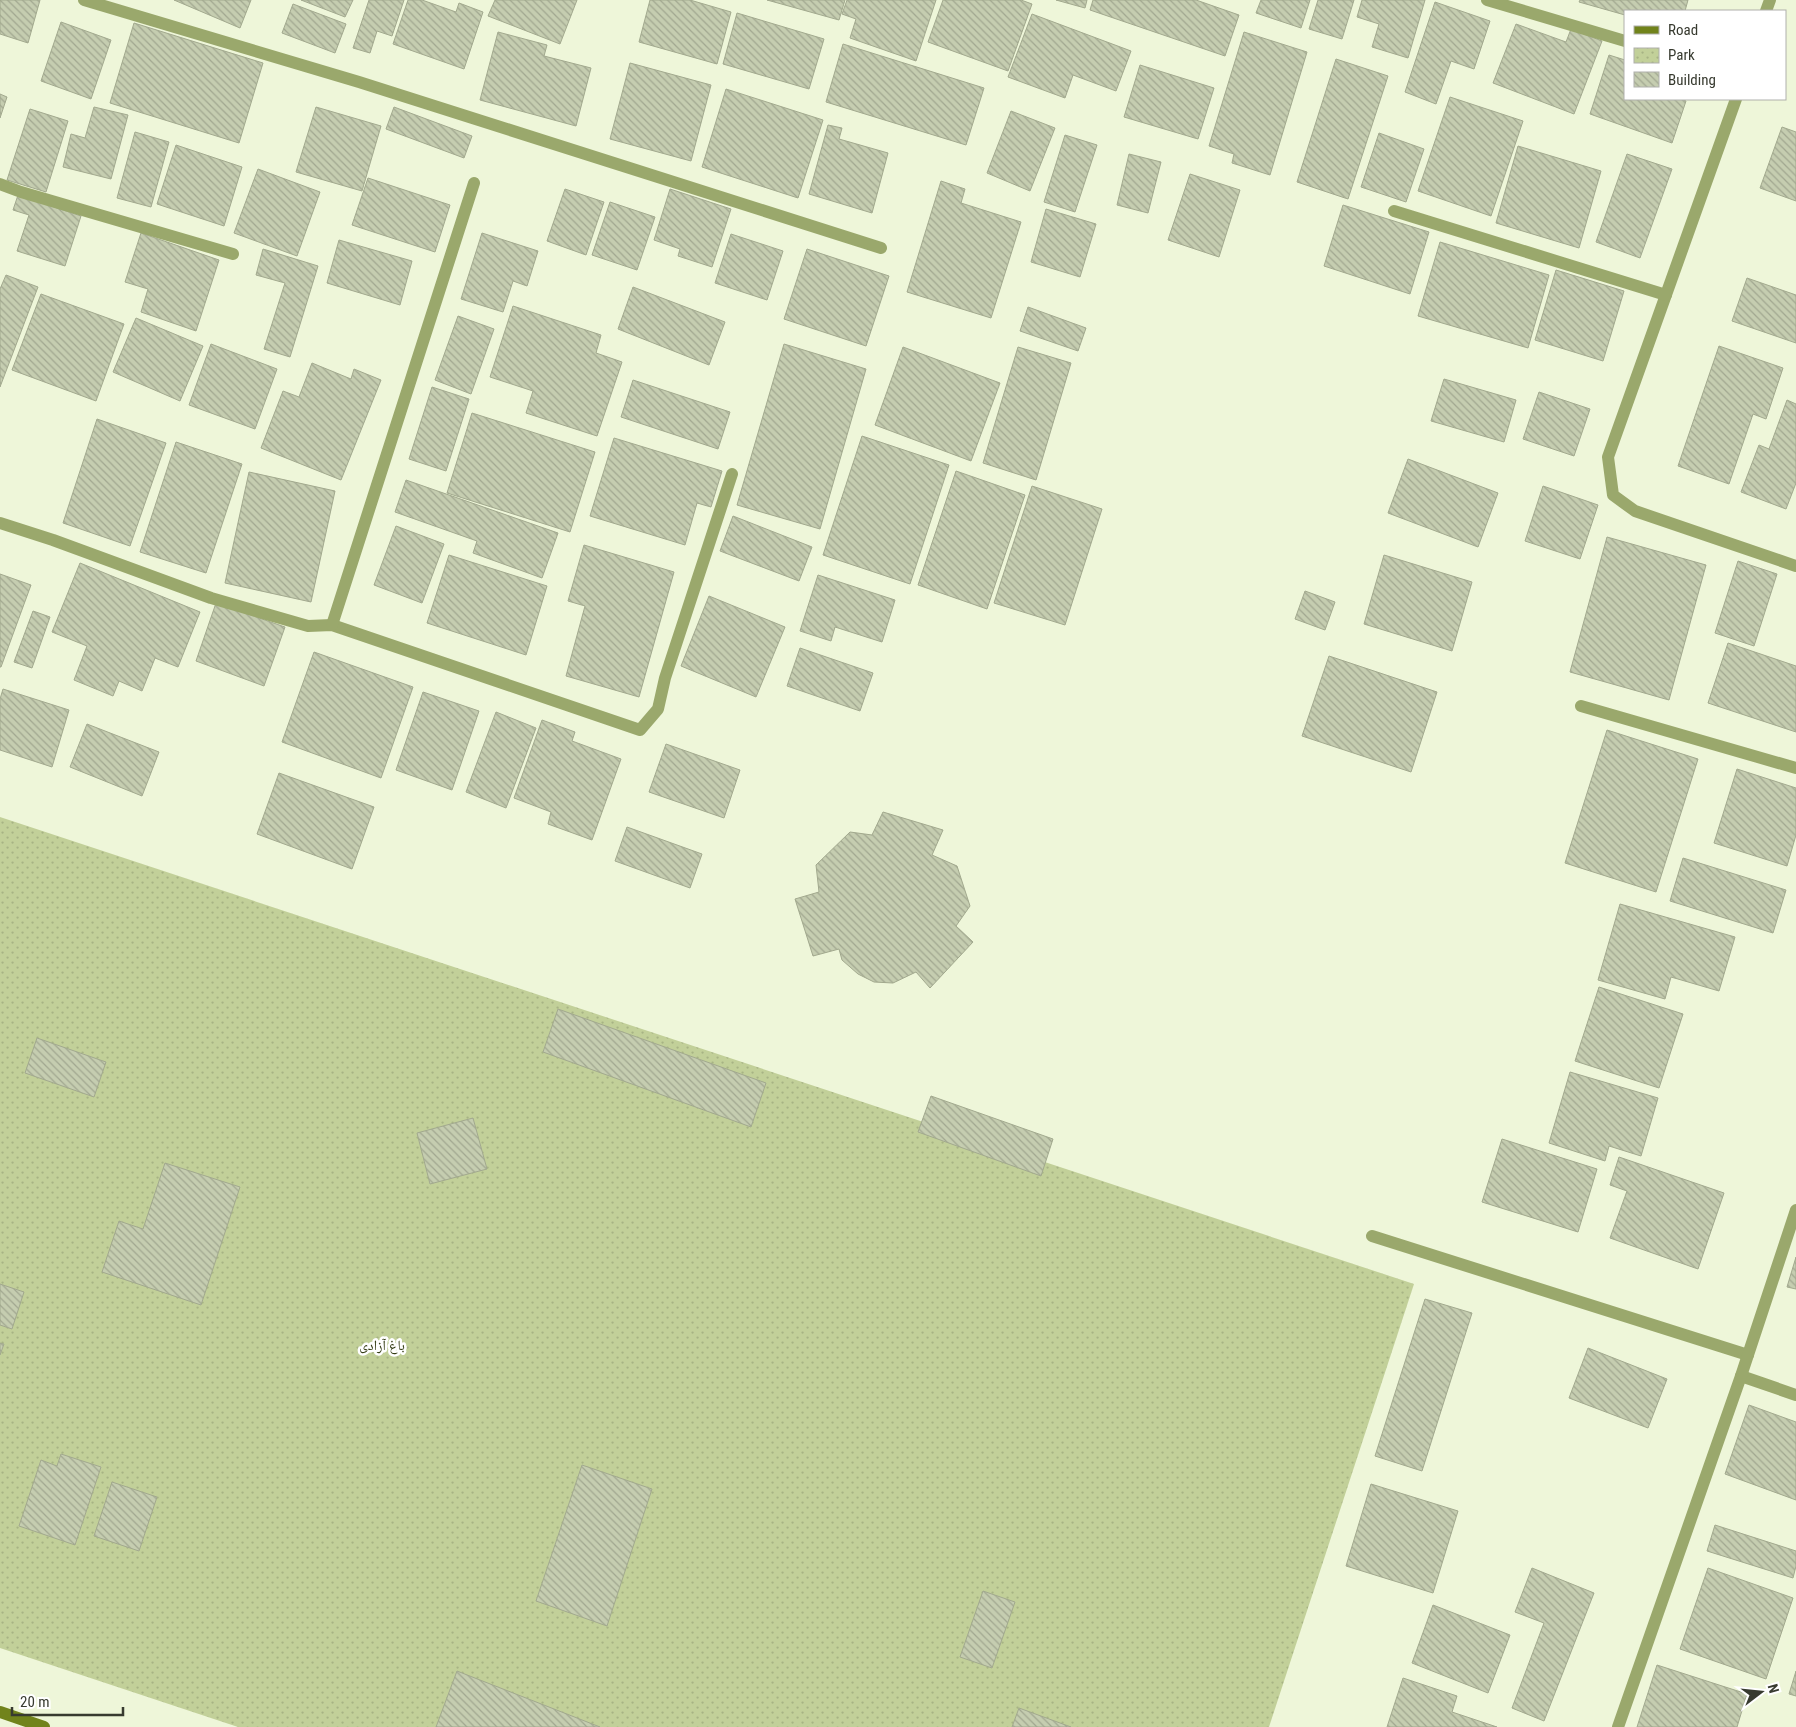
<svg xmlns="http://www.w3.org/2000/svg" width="1796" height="1727" font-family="'Roboto Condensed','Noto Naskh Arabic',sans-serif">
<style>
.park{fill:url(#park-dots)}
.building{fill:url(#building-back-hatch);stroke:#a2a98e}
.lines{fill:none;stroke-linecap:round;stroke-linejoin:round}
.street{stroke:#9aa86c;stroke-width:12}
.secondary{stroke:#71831b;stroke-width:12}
.labels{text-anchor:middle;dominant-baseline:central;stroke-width:5;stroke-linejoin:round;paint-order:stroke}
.park-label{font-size:14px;fill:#343c14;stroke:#fff}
</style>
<defs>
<pattern id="park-dots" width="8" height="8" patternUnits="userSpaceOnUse" patternTransform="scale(1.25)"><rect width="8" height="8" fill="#c2d099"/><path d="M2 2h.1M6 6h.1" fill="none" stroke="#a7b384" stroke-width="1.8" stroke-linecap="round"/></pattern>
<pattern id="building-back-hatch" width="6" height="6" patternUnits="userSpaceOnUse" patternTransform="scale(1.25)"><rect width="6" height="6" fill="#c5cdb0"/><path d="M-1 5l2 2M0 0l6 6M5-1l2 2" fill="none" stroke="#a1a790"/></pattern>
</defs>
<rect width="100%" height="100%" fill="#eef6d9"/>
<path class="park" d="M0,817L1414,1284L1269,1727H238L0,1648Z"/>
<g class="building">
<path d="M0,0H40L28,43L0,34Z"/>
<path d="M174,0H251L240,28Z"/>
<path d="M301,0H353L345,17Z"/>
<path d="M369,0H404L392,36L377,31L370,53L353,48Z"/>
<path d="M408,0H422L456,12L459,3L483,12L464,69L393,44Z"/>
<path d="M495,0H577L560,44L488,16Z"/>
<path d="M650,0H690L731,12L717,64L639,42Z"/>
<path d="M767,0H845L839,20Z"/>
<path d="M847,0H936L916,61L850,38L856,19L842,14Z"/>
<path d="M943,0H1021L1032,4L1008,71L928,42Z"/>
<path d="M1056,0H1087L1085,8Z"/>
<path d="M1093,0H1196L1239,15L1225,56L1090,10Z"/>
<path d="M1261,0H1310L1301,28L1256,13Z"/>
<path d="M1318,0H1354L1342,39L1309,29Z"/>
<path d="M1362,0H1425L1408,58L1372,47L1379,24L1357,17Z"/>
<path d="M1580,0H1688L1685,11H1625V15L1579,2Z"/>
<path d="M1435,2L1490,21L1474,69L1451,61L1436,104L1405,92Z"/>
<path d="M293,4L346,24L335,53L282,33Z"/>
<path d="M737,13L824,39L809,89L723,64Z"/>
<path d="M1032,14L1131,51L1116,91L1073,75L1065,98L1008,77Z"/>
<path d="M61,22L111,40L91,99L41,81Z"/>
<path d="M134,23L263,63L239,143L110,103Z"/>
<path d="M1516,24L1566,42L1571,29L1602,41L1574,114L1493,83Z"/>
<path d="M498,32L547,45L544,56L591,68L576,126L480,100Z"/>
<path d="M1244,32L1307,52L1270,175L1232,163L1234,154L1209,146Z"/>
<path d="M843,44L984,88L966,145L826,102Z"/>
<path d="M1609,55L1625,60V99H1681L1686,101L1672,143L1590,114Z"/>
<path d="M1336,59L1388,76L1348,199L1297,182Z"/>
<path d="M630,63L711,85L691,161L610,139Z"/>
<path d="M1140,65L1214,88L1198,139L1124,117Z"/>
<path d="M726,89L823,120L798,198L702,167Z"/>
<path d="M0,94L7,97L0,118Z"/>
<path d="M1450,97L1523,121L1491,216L1418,191Z"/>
<path d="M94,107L128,115L111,179L63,167L71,134L85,138Z"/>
<path d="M316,107L381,126L362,191L296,172Z"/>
<path d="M394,107L472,136L464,158L386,129Z"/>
<path d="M30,109L68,121L46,192L7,180Z"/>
<path d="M1011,111L1055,128L1030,191L987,173Z"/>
<path d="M828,125L842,128L839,139L888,153L872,213L809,194Z"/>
<path d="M1782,127L1796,132V201L1760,188Z"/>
<path d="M135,132L169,142L151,207L117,198Z"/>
<path d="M1379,133L1424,149L1406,202L1361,187Z"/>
<path d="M1065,135L1097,145L1075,212L1044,202Z"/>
<path d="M176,145L242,167L224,226L157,204Z"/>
<path d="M1518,146L1601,171L1579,248L1496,223Z"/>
<path d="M1129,154L1161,162L1148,213L1117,205Z"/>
<path d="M1627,154L1672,169L1640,258L1596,242Z"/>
<path d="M258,169L320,192L297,256L234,233Z"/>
<path d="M1190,174L1240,190L1219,257L1168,240Z"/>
<path d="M368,178L450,205L435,252L352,225Z"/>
<path d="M941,181L965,189L961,203L1021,222L991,318L907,292Z"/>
<path d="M565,189L604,202L586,255L547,241Z"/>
<path d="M670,189L731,209L712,267L678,256L680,249L654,240Z"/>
<path d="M18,195L81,216L65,266L17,251L29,215L13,210Z"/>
<path d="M610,202L655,217L637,270L592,255Z"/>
<path d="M1343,205L1429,232L1410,294L1324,266Z"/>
<path d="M1046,209L1096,224L1080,277L1031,262Z"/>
<path d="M141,233L219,260L196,331L141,312L148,289L125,282Z"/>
<path d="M482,233L538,251L527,286L513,281L503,312L461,299Z"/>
<path d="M731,234L783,251L767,300L715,283Z"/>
<path d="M339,240L412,261L400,305L327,283Z"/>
<path d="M1440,242L1549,275L1528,348L1418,316Z"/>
<path d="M263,249L318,266L290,357L264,349L285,283L256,275Z"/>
<path d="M807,249L889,276L866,346L784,319Z"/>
<path d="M1556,270L1624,291L1603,361L1535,340Z"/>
<path d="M6,275L38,287L0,387V289Z"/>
<path d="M1747,278L1796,295V343L1732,321Z"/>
<path d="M633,287L725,322L709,365L618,329Z"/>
<path d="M41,294L124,324L96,401L12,370Z"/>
<path d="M513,306L601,335L596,353L622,362L597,436L526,413L533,391L490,377Z"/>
<path d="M1028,307L1086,328L1078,351L1020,331Z"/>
<path d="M458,316L494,329L471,394L435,380Z"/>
<path d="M136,318L203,346L180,401L113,372Z"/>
<path d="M211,344L277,369L255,429L189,405Z"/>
<path d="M784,344L866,369L820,529L737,505Z"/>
<path d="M1719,346L1783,368L1766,419L1753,414L1729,484L1678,466Z"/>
<path d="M903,347L1000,383L971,461L875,425Z"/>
<path d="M1018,347L1071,363L1036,480L983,463Z"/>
<path d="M312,363L351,379L354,369L381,380L341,480L261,448L283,391L299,397Z"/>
<path d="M1444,379L1516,400L1504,442L1431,421Z"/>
<path d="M633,380L730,412L718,449L621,417Z"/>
<path d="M432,387L469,399L446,471L409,459Z"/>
<path d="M1539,392L1590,409L1574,456L1523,439Z"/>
<path d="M1787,400L1796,404V483L1786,509L1741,492L1759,445L1769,449Z"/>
<path d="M472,413L595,452L570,532L447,493Z"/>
<path d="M97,419L166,443L130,546L63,523Z"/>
<path d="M862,436L949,465L910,584L823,555Z"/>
<path d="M614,438L722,471L711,507L697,503L685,545L590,516Z"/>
<path d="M176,442L242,464L206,573L140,552Z"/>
<path d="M1408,459L1498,493L1478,547L1388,513Z"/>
<path d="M956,471L1025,495L987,609L918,585Z"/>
<path d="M249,472L335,491L311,602L225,583Z"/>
<path d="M406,480L558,533L542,578L473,553L477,541L395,512Z"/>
<path d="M1032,486L1102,509L1065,625L994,603Z"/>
<path d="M1543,486L1598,505L1580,559L1525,541Z"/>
<path d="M733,516L812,547L799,581L720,551Z"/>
<path d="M396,526L444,544L422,603L374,585Z"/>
<path d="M1607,537L1706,565L1669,700L1570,672Z"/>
<path d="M584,545L674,572L639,697L566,676L585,606L568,601Z"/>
<path d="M449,555L547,586L526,655L427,623Z"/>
<path d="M1384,555L1472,582L1452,651L1364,624Z"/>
<path d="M1738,561L1777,574L1754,646L1715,633Z"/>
<path d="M80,563L200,612L178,667L155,658L142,691L119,681L113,696L74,680L87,646L52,632Z"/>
<path d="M0,574L31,585L1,667H0Z"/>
<path d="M818,575L895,600L882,642L835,627L831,641L800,631Z"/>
<path d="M1305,591L1335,602L1325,630L1295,619Z"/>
<path d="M709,596L785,627L756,697L681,666Z"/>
<path d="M216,603L285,627L264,686L196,661Z"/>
<path d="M33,611L50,617L32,668L14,662Z"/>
<path d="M1728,643L1796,666V732L1708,703Z"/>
<path d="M800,648L873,673L860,711L787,686Z"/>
<path d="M314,652L413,687L381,778L282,742Z"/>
<path d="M1329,656L1437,692L1411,772L1302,736Z"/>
<path d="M3,689L69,710L52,767L0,750V699Z"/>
<path d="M423,692L479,711L452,790L396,770Z"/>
<path d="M496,712L536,728L506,808L466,792Z"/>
<path d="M542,720L575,732L572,741L621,759L592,840L548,824L551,812L514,798Z"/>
<path d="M87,724L159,752L142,796L70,767Z"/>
<path d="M1607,730L1698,759L1656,892L1565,863Z"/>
<path d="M666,744L740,770L724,818L649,792Z"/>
<path d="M1737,769L1796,788V835L1787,866L1714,843Z"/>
<path d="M279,773L374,807L352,869L257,834Z"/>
<path d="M883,812L943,830L932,855L957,866L970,906L956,926L973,942L930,988L916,972L893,983L874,982L858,974L842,960L839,949L813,956L795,899L819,892L816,865L850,832L872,835Z"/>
<path d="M627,827L702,854L690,888L615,861Z"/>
<path d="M1683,858L1786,890L1773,933L1670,901Z"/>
<path d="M1620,904L1735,937L1719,991L1671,977L1665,999L1598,980Z"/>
<path d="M1599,987L1683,1014L1659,1088L1575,1061Z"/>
<path d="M558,1009L766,1083L751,1127L543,1052Z"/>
<path d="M37,1038L106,1062L94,1097L25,1073Z"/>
<path d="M1570,1072L1658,1098L1641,1156L1609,1146L1605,1161L1549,1143Z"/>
<path d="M931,1096L1053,1139L1041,1176L918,1132Z"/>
<path d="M473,1118L487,1169L430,1184L417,1133Z"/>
<path d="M1502,1139L1597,1169L1578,1232L1482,1202Z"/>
<path d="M1619,1157L1724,1193L1698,1269L1610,1238L1627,1191L1610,1185Z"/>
<path d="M165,1163L240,1187L201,1305L102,1272L119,1221L143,1229Z"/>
<path d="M1796,1257V1289L1787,1287Z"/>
<path d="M0,1284L24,1292L12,1329L0,1325Z"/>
<path d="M1425,1299L1472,1313L1422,1471L1375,1456Z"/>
<path d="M0,1343L4,1344L0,1355Z"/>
<path d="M1588,1348L1667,1379L1648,1428L1569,1398Z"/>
<path d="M1749,1405L1796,1422V1500L1725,1474Z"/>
<path d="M61,1454L101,1467L75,1545L19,1526L41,1460L57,1466Z"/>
<path d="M582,1465L652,1489L607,1626L536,1601Z"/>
<path d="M112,1482L157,1497L139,1551L94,1536Z"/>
<path d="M1371,1484L1458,1511L1433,1593L1346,1566Z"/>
<path d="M1715,1525L1796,1551V1566L1793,1578L1707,1551Z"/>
<path d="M1532,1568L1594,1593L1544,1721L1512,1708L1544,1623L1515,1612Z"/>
<path d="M1708,1568L1793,1598L1766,1679L1680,1649Z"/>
<path d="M983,1591L1015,1602L992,1668L960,1657Z"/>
<path d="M1433,1605L1510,1635L1488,1693L1412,1663Z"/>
<path d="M1657,1665L1747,1694L1737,1727H1637Z"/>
<path d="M457,1671L600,1727H436Z"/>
<path d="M1796,1671V1696L1789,1694Z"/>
<path d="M1403,1678L1457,1696L1452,1712L1497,1727H1387Z"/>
<path d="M1019,1708L1071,1727H1012Z"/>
</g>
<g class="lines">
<g class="street">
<path d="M84,0L359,82L881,248"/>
<path d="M1487,0L1625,41"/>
<path d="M1766,11L1770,0"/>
<path d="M1736,99L1608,457L1613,495L1635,511L1796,566"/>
<path d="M0,184L21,192L233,254"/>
<path d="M1394,211L1666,295"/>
<path d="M0,523L53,540L211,598L308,626L332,625L640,730L658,709L665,678L732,474"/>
<path d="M332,625L474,183"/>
<path d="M1581,706L1796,768"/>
<path d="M1372,1236L1748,1355"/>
<path d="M1741,1376L1796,1395"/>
<path d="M1618,1727L1741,1376L1796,1210"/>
</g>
<path class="secondary" d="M0,1712L44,1727"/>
</g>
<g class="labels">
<g class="park-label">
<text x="382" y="1345">باغ آزادی</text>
</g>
</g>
<rect x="1624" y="10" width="162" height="90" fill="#ffffff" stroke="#afb0ac"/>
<rect x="1634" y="26" width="25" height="8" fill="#71831b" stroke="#afb0ac"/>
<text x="1668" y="35" font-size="15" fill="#373a2f">Road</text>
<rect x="1634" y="48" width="25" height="15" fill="url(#park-dots)" stroke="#afb0ac"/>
<text x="1668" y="60" font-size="15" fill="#373a2f">Park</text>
<rect x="1634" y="72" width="25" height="15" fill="url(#building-back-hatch)" stroke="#afb0ac"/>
<text x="1668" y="85" font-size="15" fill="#373a2f">Building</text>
<g transform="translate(1761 1692) rotate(74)" stroke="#ffffff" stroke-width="4" paint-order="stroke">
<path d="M0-4L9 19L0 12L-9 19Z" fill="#373a2f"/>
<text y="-8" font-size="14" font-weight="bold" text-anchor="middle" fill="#373a2f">N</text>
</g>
<path d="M12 1707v8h111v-8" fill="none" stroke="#373a2f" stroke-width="2.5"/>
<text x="20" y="1707" font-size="15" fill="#373a2f" stroke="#ffffff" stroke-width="4" paint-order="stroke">20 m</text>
</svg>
